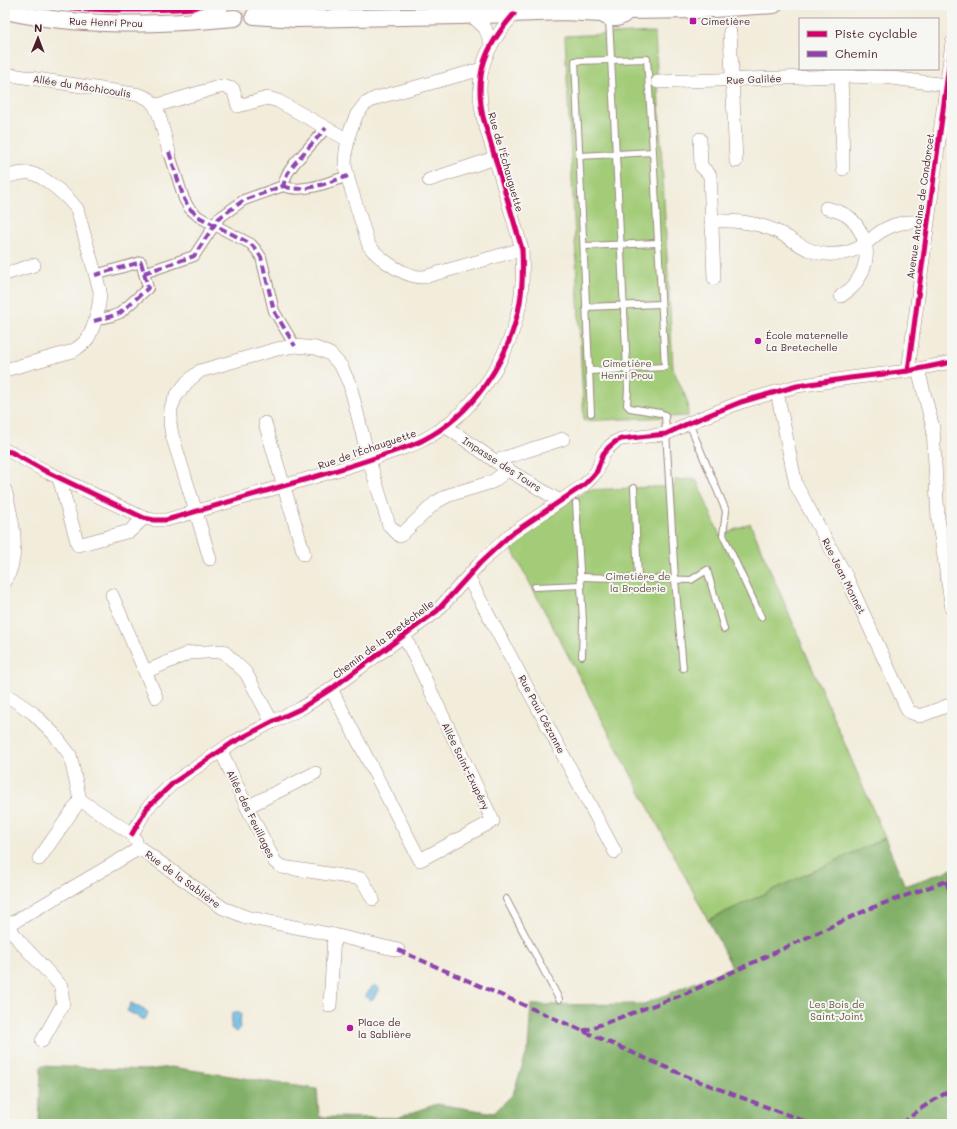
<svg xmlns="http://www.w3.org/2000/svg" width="957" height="1129" font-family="Mali,sans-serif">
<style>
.green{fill:#a3cc78;stroke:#767652}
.forest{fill:#82b068;stroke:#66684a}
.water{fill:#63b5df;stroke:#566a85}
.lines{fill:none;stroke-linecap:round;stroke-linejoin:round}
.service-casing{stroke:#9e8682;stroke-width:8}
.pedestrian-casing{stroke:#9e8682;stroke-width:12}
.minor-casing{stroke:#9e8682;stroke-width:14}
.tertiary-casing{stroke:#9e8682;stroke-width:18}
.service{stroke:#fff;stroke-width:6}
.pedestrian{stroke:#fff;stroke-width:10}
.minor{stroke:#fff;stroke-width:13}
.tertiary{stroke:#fff;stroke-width:16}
.quiet{stroke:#8e44ad;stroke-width:4;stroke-dasharray:8 4;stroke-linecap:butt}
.cycleway-casing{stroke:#f6f6f2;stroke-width:8}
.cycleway{stroke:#d6006c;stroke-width:5}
.poi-dot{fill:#b5179e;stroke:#f6f6f2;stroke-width:1.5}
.labels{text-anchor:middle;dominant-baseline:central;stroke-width:4;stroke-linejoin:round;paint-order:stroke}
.poi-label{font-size:10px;fill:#4a1f2b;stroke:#f6f6f2;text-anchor:start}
.street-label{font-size:10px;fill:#4a1f2b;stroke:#f6f6f2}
.park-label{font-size:10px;fill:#655342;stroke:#f6f6f2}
</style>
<rect width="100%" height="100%" fill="#f6f6f2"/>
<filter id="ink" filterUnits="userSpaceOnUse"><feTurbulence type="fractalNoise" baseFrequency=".025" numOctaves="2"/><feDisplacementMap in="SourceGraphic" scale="8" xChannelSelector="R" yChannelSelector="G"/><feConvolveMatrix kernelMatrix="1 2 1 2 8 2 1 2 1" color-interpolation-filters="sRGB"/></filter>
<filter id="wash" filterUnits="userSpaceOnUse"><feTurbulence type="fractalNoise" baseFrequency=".012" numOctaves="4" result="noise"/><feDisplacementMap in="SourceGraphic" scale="16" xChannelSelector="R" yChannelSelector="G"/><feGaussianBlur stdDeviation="0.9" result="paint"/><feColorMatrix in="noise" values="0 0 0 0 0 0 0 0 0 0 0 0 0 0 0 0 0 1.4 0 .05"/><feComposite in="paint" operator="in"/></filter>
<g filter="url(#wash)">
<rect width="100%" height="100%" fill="#f2ecda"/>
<g class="green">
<path d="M655,32L673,369L687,400L688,416L584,421L565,36Z"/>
<path d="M691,479L697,481L720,536L750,523L885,838L708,920L507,540L588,490L675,486V480Z"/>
</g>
<path class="forest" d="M885,838L905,886L952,869V1124H39L41,1066L147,1070L171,1067L317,1089L319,1117L397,1118L437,1104L494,1113L513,1094L528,1049L531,1005L644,1004L732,967L708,920Z"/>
<g class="water">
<path d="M373,986H376L378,987L379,991L373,999L370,1000L367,998L366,995Z"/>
<path d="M131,1003L148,1012L146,1018H145L144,1020L127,1011Z"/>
<path d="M234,1012H240L241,1013L240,1029L236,1032L231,1028L232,1013Z"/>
</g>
</g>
<g filter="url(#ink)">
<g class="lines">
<defs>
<g id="service">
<path d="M609,19L628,389L627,405L630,408L660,413L665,415L675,580L683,668"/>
<path d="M580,156L653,152"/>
<path d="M584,246L658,243"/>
<path d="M586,307L661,304"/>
<path d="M589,371L665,367L653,152L647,59L575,61L591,413"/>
<path d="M689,423L726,511L723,535L761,617"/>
<path d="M634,488L638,578"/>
<path d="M576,503L583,621L582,656"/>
<path d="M580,577L691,580L707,570L724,629"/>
<path d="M535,587L581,585"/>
<path d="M506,899L559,999"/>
</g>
<g id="pedestrian">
<path d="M169,152L184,199L189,208L199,217L251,244L257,251L261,257L274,311L295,346"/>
<path d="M283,186C302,194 329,182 348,176"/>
<path d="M144,273L194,256L219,218L244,200L283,186L287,174L294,164L326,128"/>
<path d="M94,321L112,316L120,313L148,288L141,262L95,275"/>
</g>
<g id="minor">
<path d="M489,5V6"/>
<path d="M471,15L485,28L491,43"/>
<path d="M730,32L736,161"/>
<path d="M482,69L376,98L365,104L357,114L350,131L346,150L345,164L348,179L369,246C379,258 397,271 411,275C416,277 420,277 424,277L522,249"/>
<path d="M841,69L843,169"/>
<path d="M5,74L140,95L149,99L155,106L222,86L233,89L238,106L268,98L278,101L348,140"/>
<path d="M658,82L841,76L884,77L946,85"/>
<path d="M155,106L159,115L169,152"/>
<path d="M700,139L701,166L710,175L714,278"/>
<path d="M5,177C13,175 22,172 30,173C45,176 68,197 77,209L100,291C100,305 95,326 88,338C84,344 79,347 73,351L5,370"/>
<path d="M429,180L495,158"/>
<path d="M826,208C835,210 842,212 849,217C855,222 859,228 862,235C870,252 867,268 855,284C852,289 846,292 841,296"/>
<path d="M711,221C734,220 759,222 780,233C795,241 808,253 826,254C840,255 855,252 866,243C871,240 875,235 880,232C896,222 909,221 927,222"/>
<path d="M5,274L34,265"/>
<path d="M918,369L933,428L938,518L952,609"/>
<path d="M908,371L952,43"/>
<path d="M777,392L796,485L847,578L908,711L920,716L952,704"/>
<path d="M265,423L304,554"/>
<path d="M445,426L508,470L560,501"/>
<path d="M5,451L11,452L47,472L144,518L154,520H166C216,506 265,491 314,477C341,469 367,461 392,452C403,448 414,445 423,440C472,415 506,364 518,312C523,292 523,270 522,249L483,117C474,73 485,47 514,14"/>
<path d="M495,461L563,439"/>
<path d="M59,478L78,545L130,531L144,518"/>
<path d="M5,490C13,521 21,553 5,582"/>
<path d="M210,559L196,512L172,435L170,423L171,408L176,396L187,382L200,371L277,349L295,346L316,348L330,354L341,366L350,385L369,460L389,525L400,536L436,502L449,495L492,482L508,470"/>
<path d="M468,577L615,852"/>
<path d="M112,595L156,697"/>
<path d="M145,672L189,653L223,651L246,673L272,722"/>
<path d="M331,689L420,860L493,821L404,635"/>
<path d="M5,694L33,713L54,734L70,755L80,800L132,834L136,841"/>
<path d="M221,751L247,807L275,862L282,867L362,879L373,899"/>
<path d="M247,807L315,773"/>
<path d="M132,834L147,808L173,783L232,743L272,722L300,709L331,689L437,611L480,563L510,535L584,485L592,477L597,471L603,454L609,447L615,442L621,439L666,434L689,423L741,402L797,386L850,378L908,371L952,362"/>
<path d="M39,859L80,800"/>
<path d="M5,924H7L19,941L61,986L63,1004L42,1041"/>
<path d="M7,924L14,922L31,912L140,848L223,908L246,917L334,935L398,950"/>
<path d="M330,1006L334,935"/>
</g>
<g id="tertiary">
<path d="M277,5L286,8L302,9"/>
<path d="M596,5C603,22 624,23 630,5"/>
<path d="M5,11C81,28 158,25 235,18"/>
<path d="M627,11L698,10L774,5"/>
<path d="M198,16L210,12L221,5"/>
<path d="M254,16L296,19L459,16L564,12L602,14"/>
</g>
</defs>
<use href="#service" class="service-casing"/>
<use href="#pedestrian" class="pedestrian-casing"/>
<use href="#minor" class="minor-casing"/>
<use href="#tertiary" class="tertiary-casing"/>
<use href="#service" class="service"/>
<use href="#pedestrian" class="pedestrian"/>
<use href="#minor" class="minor"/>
<use href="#tertiary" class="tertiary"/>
<g class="quiet">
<path d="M169,152L184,199L189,208L199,217L251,244L257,251L261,257L274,311L295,346"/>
<path d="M283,186C302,194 329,182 348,176"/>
<path d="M144,273L194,256L219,218L244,200L283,186L287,174L294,164L326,128"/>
<path d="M94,321L112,316L120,313L148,288L141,262L95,275"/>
<path d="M946,881L952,898"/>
<path d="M398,950L695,1080L812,1124"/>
<path d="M583,1031L687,993L871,908L952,879"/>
<path d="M902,1124L920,1109L952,1089"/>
</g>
<defs>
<g id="cycleway">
<path d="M46,5C95,12 144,11 194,8L203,5"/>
<path d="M908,371L952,43"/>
<path d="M5,451L11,452L47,472L144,518L154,520H166C216,506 265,491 314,477C341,469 367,461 392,452C403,448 414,445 423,440C472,415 506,364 518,312C523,292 523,270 522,249L483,117C474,73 485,47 514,14"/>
<path d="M132,834L147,808L173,783L232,743L272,722L300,709L331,689L437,611L480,563L510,535L584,485L592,477L597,471L603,454L609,447L615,442L621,439L666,434L689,423L741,402L797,386L850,378L908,371L952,362"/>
</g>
</defs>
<use href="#cycleway" class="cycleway-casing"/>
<use href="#cycleway" class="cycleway"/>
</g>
</g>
<g class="poi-dot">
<rect x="689" y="17" width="8" height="8" rx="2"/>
<circle cx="758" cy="341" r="4"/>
<circle cx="350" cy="1028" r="4"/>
</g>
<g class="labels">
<g class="poi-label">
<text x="701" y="21">Cimetière</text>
<text x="766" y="335">École maternelle<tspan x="766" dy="12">La Bretechelle</tspan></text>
<text x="358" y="1022">Place de<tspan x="358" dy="12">la Sablière</tspan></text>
</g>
<g class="street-label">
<text transform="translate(106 22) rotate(2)">Rue Henri Prou</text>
<text transform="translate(754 79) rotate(-2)">Rue Galilée</text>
<text transform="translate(82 86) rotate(9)">Allée du Mâchicoulis</text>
<text transform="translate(506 162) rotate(74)">Rue de l'Échauguette</text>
<text transform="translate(920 206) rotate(-82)">Avenue Antoine de Condorcet</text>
<text transform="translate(367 449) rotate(-19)">Rue de l'Échauguette</text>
<text transform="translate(502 464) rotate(33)">Impasse des Tours</text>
<text transform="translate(844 576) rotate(63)">Rue Jean Monnet</text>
<text transform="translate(383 639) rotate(-37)">Chemin de la Bretéchelle</text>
<text transform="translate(542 714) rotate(62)">Rue Paul Cézanne</text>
<text transform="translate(466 766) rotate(64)">Allée Saint-Exupéry</text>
<text transform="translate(251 814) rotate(64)">Allée des Feuillages</text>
<text transform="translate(183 879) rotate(36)">Rue de la Sablière</text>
</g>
<g class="park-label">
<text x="627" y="363">Cimetière<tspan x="627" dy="12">Henri Prou</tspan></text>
<text x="638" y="576">Cimetière de<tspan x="638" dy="12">la Broderie</tspan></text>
<text x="837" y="1004">Les Bois de<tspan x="837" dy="12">Saint-Joint</tspan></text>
</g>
</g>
<rect width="957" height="1129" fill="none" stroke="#f6f6f2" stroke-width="20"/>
<rect x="799" y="18" width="140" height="52" fill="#f6f6f2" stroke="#b1a0a2"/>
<rect x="807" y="31" width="20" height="6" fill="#d6006c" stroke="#b1a0a2"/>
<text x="835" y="38" font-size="12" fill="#4a1f2b">Piste cyclable</text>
<rect x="807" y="51" width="20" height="6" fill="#8e44ad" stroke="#b1a0a2"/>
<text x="835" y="58" font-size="12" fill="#4a1f2b">Chemin</text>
<g transform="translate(38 38) rotate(1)" stroke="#f6f6f2" stroke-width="3" paint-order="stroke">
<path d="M0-3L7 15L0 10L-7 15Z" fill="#4a1f2b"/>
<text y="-6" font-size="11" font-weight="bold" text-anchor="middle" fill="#4a1f2b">N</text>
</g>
</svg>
